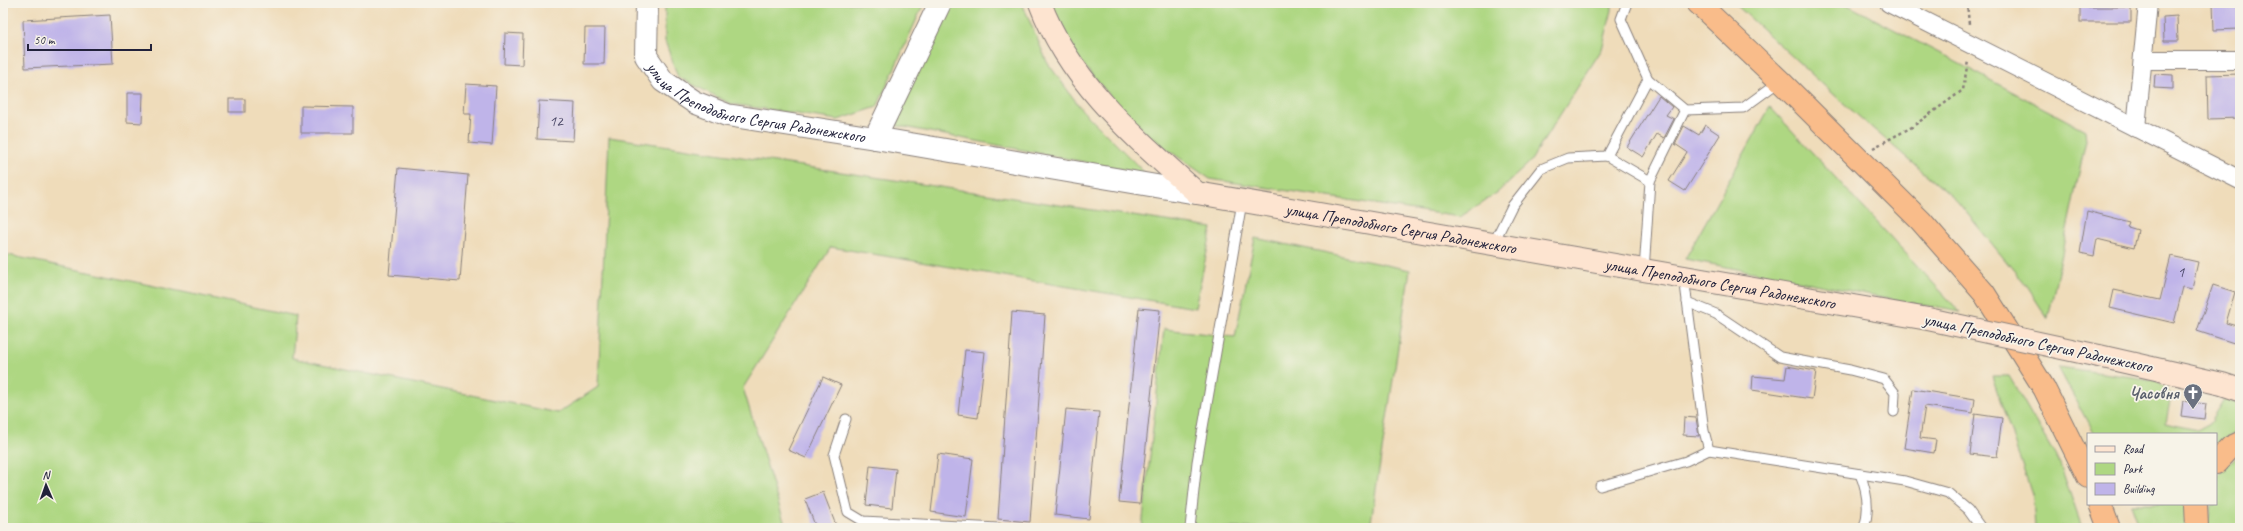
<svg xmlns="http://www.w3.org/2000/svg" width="2243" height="531" font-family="Caveat,sans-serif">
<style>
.green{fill:#aed782;stroke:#687c5e}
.building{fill:#bfb4e9}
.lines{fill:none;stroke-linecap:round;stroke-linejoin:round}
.service-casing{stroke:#887f7a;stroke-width:11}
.minor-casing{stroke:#887f7a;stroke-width:20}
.tertiary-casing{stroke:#887f7a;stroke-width:24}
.secondary-casing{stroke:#887f7a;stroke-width:24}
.trunk-casing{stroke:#887f7a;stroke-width:24}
.path{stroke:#887f7a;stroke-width:2.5;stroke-dasharray:3 3;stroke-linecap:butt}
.service{stroke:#fff;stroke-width:9}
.minor{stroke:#fff;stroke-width:18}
.tertiary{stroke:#fff;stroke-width:22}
.secondary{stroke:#fde4d0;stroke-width:22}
.trunk{stroke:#f9bc8a;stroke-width:22}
.secondary-bridge-casing{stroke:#887f7a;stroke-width:24;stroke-linecap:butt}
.secondary-bridge{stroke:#fde4d0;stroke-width:22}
.labels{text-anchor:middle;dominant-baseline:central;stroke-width:3.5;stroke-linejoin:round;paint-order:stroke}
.number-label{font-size:15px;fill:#494666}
.street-label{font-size:17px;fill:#22223b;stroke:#f7f3e8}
.worship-label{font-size:17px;font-weight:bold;fill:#5b616d;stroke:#f7f3e8;text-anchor:end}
</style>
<rect width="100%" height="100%" fill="#f7f3e8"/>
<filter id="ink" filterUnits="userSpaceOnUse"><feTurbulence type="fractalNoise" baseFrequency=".025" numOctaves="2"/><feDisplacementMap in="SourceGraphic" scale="8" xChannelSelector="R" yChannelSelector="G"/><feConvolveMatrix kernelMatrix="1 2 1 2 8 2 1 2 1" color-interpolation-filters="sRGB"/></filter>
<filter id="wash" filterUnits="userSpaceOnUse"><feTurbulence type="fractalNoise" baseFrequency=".012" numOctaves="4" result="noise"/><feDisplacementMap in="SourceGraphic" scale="16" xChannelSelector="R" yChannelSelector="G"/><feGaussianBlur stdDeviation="0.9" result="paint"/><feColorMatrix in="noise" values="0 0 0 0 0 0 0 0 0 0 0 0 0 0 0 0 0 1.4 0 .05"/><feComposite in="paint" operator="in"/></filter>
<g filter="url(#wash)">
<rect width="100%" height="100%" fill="#efdcba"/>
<g class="green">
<path d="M665,3H924L877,107L838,120L731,104L678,77L665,41Z"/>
<path d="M951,3H1022L1047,62L1082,110L1146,174L889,124Z"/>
<path d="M1050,3H1612V10L1602,49L1530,162L1498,192L1460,217L1210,179L1151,138L1112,98L1075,55Z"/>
<path d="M1734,3H1844L2085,130L2086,140L2048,319L2028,288L1957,201L1841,101Z"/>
<path d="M1770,107L1960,312L1685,259Z"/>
<path d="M609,137L1212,228L1195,308L831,247L743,388L786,528H3V254L296,316L292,358L558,413L598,387Z"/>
<path d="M1255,238L1410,270L1370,528H1142L1164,329L1235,337Z"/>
<path d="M2058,367L2155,380L2171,395L2166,423L2196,430L2209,423L2224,399L2240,403V431L2225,438L2216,447V434H2094Z"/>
<path d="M1992,376H2009L2060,464L2082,528H2035L2033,498Z"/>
<path d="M2240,454V528H2207L2211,504H2216C2216,472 2215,474 2240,454Z"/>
<path d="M2131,504H2187L2186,528H2140Z"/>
</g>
<g id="blocks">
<g class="building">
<path d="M2213,3H2240V29L2214,30Z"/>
<rect x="2080" y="7" width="51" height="15"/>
<path d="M110,15L113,64L25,68L23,20Z"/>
<path d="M2177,16L2178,41H2164L2163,17Z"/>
<path d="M585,28H605L604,64H584Z"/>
<path d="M505,33L523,34L522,65L504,64Z"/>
<path d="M2155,74L2173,75V89L2154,88Z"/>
<path d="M2240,74V118L2208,119L2207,75Z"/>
<path d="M466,84L496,86L492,145L469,143L471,114H464Z"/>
<path d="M127,93H143L142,123L127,122Z"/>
<path d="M1659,96L1672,107L1666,115L1674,119L1664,138L1657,134L1643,157L1627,147Z"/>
<rect x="229" y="99" width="16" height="13"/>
<path d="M539,101L575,103L573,141L537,139Z"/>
<path d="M301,106L353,107V133H301Z"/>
<path d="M1705,125L1720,135L1685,191L1669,181L1687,152L1675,144L1684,126L1699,135Z"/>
<path d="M398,168L468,175L460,281L389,275Z"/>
<path d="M2087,211L2130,222L2128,227L2138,230L2134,248L2097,239L2094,256L2080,253Z"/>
<path d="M2171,256L2198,262L2192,289L2183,287L2174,323L2110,308L2114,290L2160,300Z"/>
<path d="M2213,285L2235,292L2226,323L2240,327V345L2197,331Z"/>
<path d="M1139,308L1160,310L1140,504L1119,502Z"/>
<path d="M1012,312L1045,315L1030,522L998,519Z"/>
<path d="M965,350L985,352L978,418L958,415Z"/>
<path d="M1787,366L1816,371L1812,399L1752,390L1753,376L1785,379Z"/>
<path d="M823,377L841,385L806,458L788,450Z"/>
<path d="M1913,389L1975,399L1973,413L1925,406L1920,438L1936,440L1934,453L1904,448Z"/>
<path d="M2183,401L2206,404L2204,419L2181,416Z"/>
<path d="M1066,409L1099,412L1089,519L1055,515Z"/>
<path d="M1975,414L2002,418L1997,457L1970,454Z"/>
<path d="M1684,417L1696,418L1699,436L1683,435Z"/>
<path d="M938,454L973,459L966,517L931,512Z"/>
<path d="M870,466L896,469L892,508L866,505Z"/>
<path d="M823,492L837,528H816L805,499Z"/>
</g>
</g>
</g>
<g filter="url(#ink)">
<use href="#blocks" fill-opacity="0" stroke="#887f7a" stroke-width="1"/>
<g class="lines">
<defs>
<g id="service">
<path d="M1627,3L1621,19L1648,79L1685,110L1743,108L1780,81"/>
<path d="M1607,156L1650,181L1644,271"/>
<path d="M1650,181L1685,110"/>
<path d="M1493,244L1512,206L1541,169L1568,158L1607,156L1648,79"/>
<path d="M1684,277L1704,431L1709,450L1905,481L1948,493L1968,510L1981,528"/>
<path d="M1687,302L1716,314L1780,357L1850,370L1884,379L1895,393L1894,412"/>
<path d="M846,419L834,455L848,512L863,521L998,528"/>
<path d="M1860,474C1867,491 1870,510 1864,528"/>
<path d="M1600,486L1686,461L1709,450"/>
<path d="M1190,528L1197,462L1242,202"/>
</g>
<g id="minor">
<path d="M1889,3L2240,180"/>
<path d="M2143,60H2240"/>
<path d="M2136,128L2148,3"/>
</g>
<g id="tertiary">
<path id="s1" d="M647,3L646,56L663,81L694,102L727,115L875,138L1197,193"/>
<path d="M875,138L940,3"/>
</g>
<g id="secondary">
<path id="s2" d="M1040,3C1070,83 1135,137 1197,193L1928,319"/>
<path d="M2099,356L2222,384L2240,390"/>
</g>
<g id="trunk">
<path d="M1698,3L1780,81L1921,221L1984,293L2044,388L2088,477"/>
<path d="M2216,463L2231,447L2240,443"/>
<path d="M2100,504L2109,528"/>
<path d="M2196,504L2197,528"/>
</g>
</defs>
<use href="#service" class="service-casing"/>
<use href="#minor" class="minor-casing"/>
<use href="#tertiary" class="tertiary-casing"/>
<use href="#secondary" class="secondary-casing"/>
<use href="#trunk" class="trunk-casing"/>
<g class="path">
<path d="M1967,3L1969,24"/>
<path d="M1873,148L1912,127L1963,90L1968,61"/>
</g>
<use href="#service" class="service"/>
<use href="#minor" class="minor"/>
<use href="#tertiary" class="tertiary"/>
<use href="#secondary" class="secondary"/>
<use href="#trunk" class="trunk"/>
<defs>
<path id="secondary-bridge" d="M1928,319L2099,356"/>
</defs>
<use href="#secondary-bridge" class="secondary-bridge-casing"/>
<use href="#secondary-bridge" class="secondary-bridge"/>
</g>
</g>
<defs>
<symbol id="church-pin" viewBox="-11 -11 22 30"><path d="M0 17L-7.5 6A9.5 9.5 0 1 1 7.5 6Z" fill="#6b7280" stroke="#f7f3e8"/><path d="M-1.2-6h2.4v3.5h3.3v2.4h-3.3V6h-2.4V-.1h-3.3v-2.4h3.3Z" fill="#fff"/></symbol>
</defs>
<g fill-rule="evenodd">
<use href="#church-pin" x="2182" y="382" width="22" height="30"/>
</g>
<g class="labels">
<g class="number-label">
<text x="556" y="121">12</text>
<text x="2181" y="272">1</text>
</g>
<g class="street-label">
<text stroke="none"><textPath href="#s1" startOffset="179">улица Преподобного Сергия Радонежского</textPath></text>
<text stroke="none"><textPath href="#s2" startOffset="456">улица Преподобного Сергия Радонежского</textPath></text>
<text stroke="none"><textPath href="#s2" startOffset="780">улица Преподобного Сергия Радонежского</textPath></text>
<text transform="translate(2038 343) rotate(12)">улица Преподобного Сергия Радонежского</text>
</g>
<g class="worship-label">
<text x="2179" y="393">Часовня</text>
</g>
</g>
<rect width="2243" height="531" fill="none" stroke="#f7f3e8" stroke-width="16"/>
<rect x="2087" y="433" width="130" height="72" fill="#f7f3e8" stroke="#a29fa3"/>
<rect x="2095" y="446" width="20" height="6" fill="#fde4d0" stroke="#a29fa3"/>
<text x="2123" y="453" font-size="12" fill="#22223b">Road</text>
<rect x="2095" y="463" width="20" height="12" fill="#aed782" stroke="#a29fa3"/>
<text x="2123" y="473" font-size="12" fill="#22223b">Park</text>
<rect x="2095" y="483" width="20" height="12" fill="#bfb4e9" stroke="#a29fa3"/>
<text x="2123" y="493" font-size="12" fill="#22223b">Building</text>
<g transform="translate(46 485) rotate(358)" stroke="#f7f3e8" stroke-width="3" paint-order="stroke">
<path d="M0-3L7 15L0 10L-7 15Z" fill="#22223b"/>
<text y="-6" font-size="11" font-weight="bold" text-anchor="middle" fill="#22223b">N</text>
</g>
<path d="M28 44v6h123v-6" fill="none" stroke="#22223b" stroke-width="2"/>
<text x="34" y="44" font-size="12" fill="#22223b" stroke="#f7f3e8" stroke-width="3" paint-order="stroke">50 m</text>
</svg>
